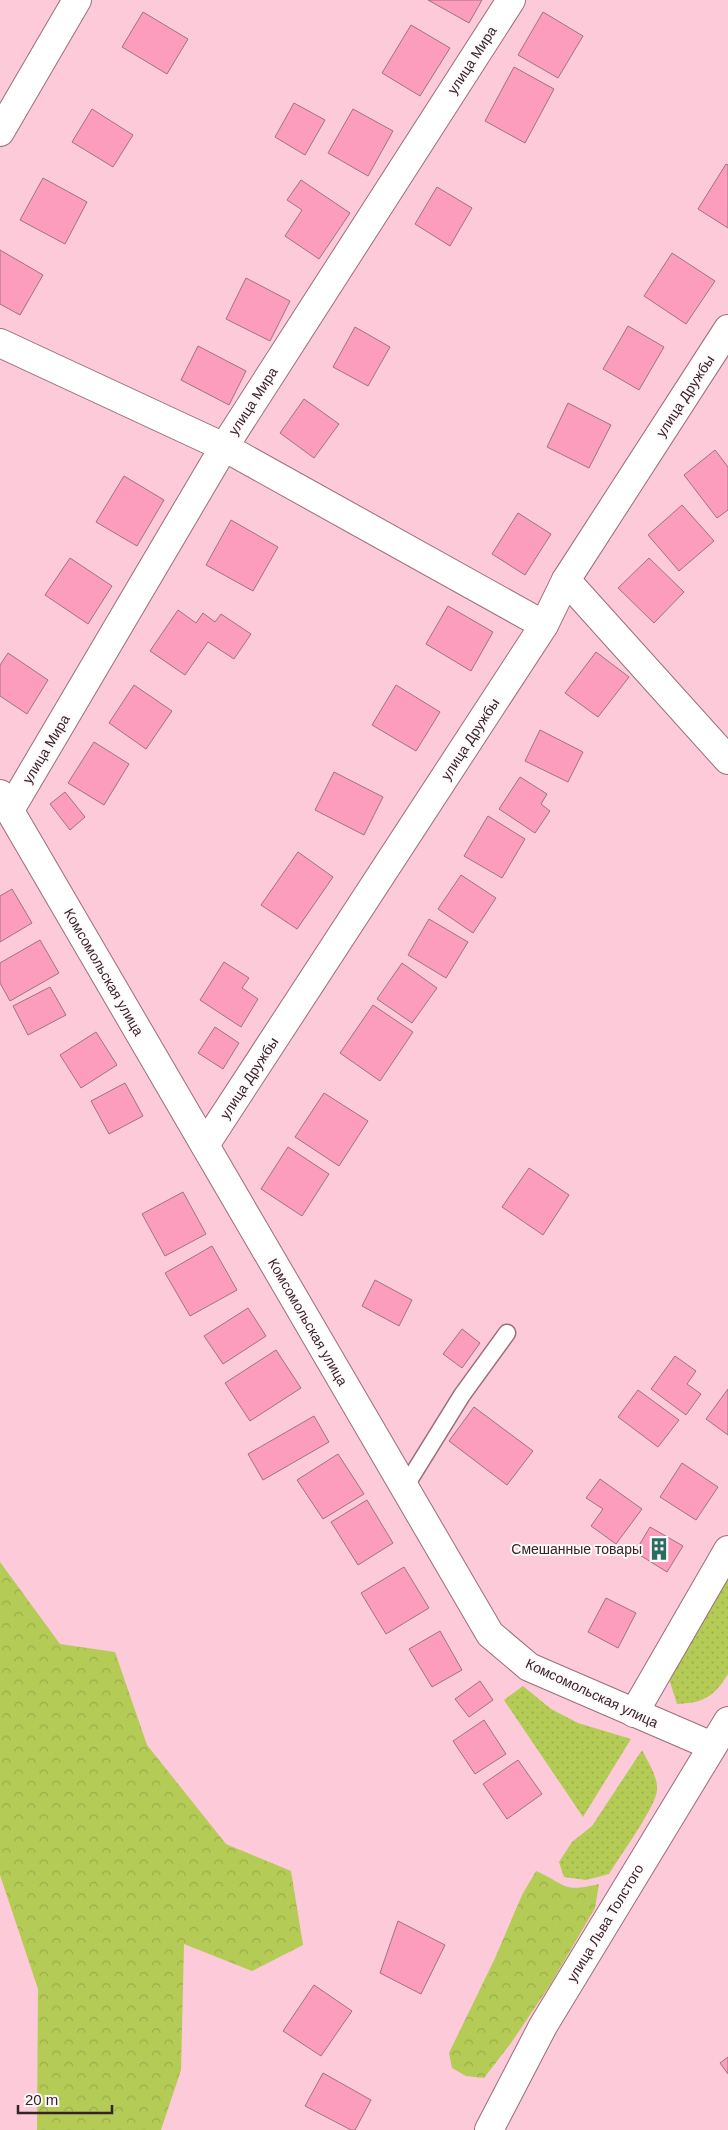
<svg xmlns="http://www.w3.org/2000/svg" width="728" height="2130" font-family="Arial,sans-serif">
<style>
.grass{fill:url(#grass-dots)}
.forest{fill:url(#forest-crowns)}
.building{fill:#fd9dbd;stroke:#a07280}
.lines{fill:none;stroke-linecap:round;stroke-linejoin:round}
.lane-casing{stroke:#9b6d7c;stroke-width:19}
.street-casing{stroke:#9b6d7c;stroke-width:30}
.secondary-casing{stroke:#9b6d7c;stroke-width:30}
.lane{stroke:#fff;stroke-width:16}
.street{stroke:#fff;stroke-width:28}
.secondary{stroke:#fff;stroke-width:28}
.labels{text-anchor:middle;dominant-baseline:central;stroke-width:4;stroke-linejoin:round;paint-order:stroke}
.street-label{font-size:14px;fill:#362329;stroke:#fff9fb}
.poi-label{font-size:14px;fill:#362329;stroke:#fff9fb;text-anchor:end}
</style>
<defs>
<pattern id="grass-dots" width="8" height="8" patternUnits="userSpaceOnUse" patternTransform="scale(1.25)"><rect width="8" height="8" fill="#b4cb55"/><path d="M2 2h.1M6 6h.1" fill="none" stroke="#9bae4a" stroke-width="1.8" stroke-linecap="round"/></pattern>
<pattern id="forest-crowns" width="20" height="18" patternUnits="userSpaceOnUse" patternTransform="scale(1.25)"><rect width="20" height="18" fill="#b4cb55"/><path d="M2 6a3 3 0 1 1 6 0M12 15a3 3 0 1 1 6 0" fill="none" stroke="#9bae4a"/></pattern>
</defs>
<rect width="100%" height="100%" fill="#fdcad9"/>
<g class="grass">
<path d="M725,1575L728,1578V1674C714,1697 703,1703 677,1704L670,1682L677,1650Z"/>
<path d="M523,1686L551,1709L578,1723L631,1739L583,1817L504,1700Z"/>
<path d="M642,1750C648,1762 658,1777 657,1790C656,1807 619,1857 609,1874L586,1880L564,1877L559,1862L572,1842L592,1826Z"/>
</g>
<g class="forest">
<path d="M0,1562L60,1644L115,1652L147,1745L226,1844L291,1871L303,1945L252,1971L184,1944L181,2070L161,2130H37L38,1989L0,1875Z"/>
<path d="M536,1871C568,1885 561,1893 599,1884L595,1908L550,1985L511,2043L484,2078L466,2076L452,2068L449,2053L496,1956L522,1895Z"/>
</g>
<g class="building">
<path d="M428,0H482L469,23Z"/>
<path d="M143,12L188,39L167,74L122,47Z"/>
<path d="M543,12L583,36L558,78L518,55Z"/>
<path d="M411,25L450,48L420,96L382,73Z"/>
<path d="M514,67L554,89L525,143L485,121Z"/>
<path d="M294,103L325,120L305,155L275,137Z"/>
<path d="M92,109L133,135L113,167L72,142Z"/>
<path d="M353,109L393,131L368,176L328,153Z"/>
<path d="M726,164L728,165V228L698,209Z"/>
<path d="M43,178L87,202L65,244L20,220Z"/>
<path d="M301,180L350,213L319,259L285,236L302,210L287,200Z"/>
<path d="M437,187L472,208L450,246L415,224Z"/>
<path d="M0,250L43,275L20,315L0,304Z"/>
<path d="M672,253L715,281L686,324L644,296Z"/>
<path d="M246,278L290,301L270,341L226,319Z"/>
<path d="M628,326L664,347L639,390L603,369Z"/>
<path d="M355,327L390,347L368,386L333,367Z"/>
<path d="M198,346L246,371L229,405L181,380Z"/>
<path d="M304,399L339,424L314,458L280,433Z"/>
<path d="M568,403L611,425L589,468L547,447Z"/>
<path d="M715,450L728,467V510L717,518L684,475Z"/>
<path d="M124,476L164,500L137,546L96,522Z"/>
<path d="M682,505L714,541L679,571L648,535Z"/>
<path d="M518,513L551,534L525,575L492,554Z"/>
<path d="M231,520L278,547L253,591L206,565Z"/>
<path d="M70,558L112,586L88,624L45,595Z"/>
<path d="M649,558L684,592L654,623L618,588Z"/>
<path d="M448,606L493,632L471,671L426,644Z"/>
<path d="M178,610L196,623L203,613L215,622L221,614L251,634L234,659L208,642L185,675L150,651Z"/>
<path d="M596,652L629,677L598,717L565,693Z"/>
<path d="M8,653L48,680L27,714L0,696V665Z"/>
<path d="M134,685L172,711L146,749L109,723Z"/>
<path d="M396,685L440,712L416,751L372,725Z"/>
<path d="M540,730L583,752L568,782L525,761Z"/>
<path d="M94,742L129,764L104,805L68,783Z"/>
<path d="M334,772L383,797L364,835L315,810Z"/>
<path d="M520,777L547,794L541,804L550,811L535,833L499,809Z"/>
<path d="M65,792L85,817L70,830L50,804Z"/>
<path d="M488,816L525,839L502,878L464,856Z"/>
<path d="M298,852L333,877L297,929L261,905Z"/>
<path d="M461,875L496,898L473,933L438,909Z"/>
<path d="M12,889L32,923L0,942V896Z"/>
<path d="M429,919L468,942L446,978L408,955Z"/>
<path d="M40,940L59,973L10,1001L0,983V963Z"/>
<path d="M224,962L249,978L242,988L258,999L241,1027L200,1000Z"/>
<path d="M402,963L437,988L412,1023L377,999Z"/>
<path d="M50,987L66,1015L28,1035L13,1006Z"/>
<path d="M373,1005L413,1032L380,1081L340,1053Z"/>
<path d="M215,1027L239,1043L223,1069L198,1053Z"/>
<path d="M96,1032L117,1065L81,1088L60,1055Z"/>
<path d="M125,1083L143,1116L109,1134L91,1101Z"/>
<path d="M324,1093L368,1121L339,1166L295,1137Z"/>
<path d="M288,1147L329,1174L302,1216L261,1189Z"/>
<path d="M529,1168L569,1195L543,1235L502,1207Z"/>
<path d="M183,1192L206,1234L165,1256L142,1214Z"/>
<path d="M212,1246L237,1290L190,1316L165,1273Z"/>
<path d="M375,1280L412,1300L399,1326L362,1306Z"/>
<path d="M248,1308L266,1336L223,1364L204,1336Z"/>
<path d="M462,1329L480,1343L462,1368L443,1354Z"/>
<path d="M276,1350L301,1388L250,1421L225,1383Z"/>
<path d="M675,1356L696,1371L687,1384L701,1394L686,1415L651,1389Z"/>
<path d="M728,1389V1435L706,1419Z"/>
<path d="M638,1390L679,1420L658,1447L618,1417Z"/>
<path d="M474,1407L533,1451L507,1485L449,1441Z"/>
<path d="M314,1416L329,1442L263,1480L248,1454Z"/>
<path d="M338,1454L364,1494L323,1519L297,1480Z"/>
<path d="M682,1463L718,1487L696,1520L660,1497Z"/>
<path d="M600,1479L642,1509L616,1544L591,1526L603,1509L586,1498Z"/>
<path d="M367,1500L393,1543L358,1565L331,1522Z"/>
<path d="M650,1527L683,1546L667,1572L635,1552Z"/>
<path d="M404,1567L429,1608L386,1634L361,1593Z"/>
<path d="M606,1598L636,1613L618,1648L588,1632Z"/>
<path d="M440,1631L462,1670L432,1687L409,1649Z"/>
<path d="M480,1681L493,1700L469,1717L455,1699Z"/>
<path d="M484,1720L506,1754L475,1774L453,1741Z"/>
<path d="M518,1760L542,1794L507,1819L483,1784Z"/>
<path d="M398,1921L445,1945L421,1994L380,1973Z"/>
<path d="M314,1985L352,2011L321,2056L283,2031Z"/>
<path d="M728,2057V2074L720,2063Z"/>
<path d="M323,2073L371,2100L355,2130H351L305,2106Z"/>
</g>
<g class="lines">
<defs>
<path id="lane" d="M405,1487L462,1395L507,1333"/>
<g id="street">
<path d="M0,132L77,0"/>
<path d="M0,343L224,447L544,625"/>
<path d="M566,580L728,760"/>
<path d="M0,794L490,1634L529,1667L712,1746"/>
<path d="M10,810L224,447L511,0"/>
<path d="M205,1145L544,625L566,580L728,329"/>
<path d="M634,1713L728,1550"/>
</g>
<path id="secondary" d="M489,2130L543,2026L728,1721"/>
</defs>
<use href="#lane" class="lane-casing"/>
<use href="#street" class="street-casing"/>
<use href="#secondary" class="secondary-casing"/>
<use href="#lane" class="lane"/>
<use href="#street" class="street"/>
<use href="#secondary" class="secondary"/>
</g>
<defs>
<symbol id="building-bare" viewBox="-9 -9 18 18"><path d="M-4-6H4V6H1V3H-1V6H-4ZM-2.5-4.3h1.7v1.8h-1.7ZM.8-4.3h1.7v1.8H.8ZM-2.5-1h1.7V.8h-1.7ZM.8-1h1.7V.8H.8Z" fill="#2a6e62" stroke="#fff9fb" stroke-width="2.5" paint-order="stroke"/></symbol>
</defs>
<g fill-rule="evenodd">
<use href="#building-bare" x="643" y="1533" width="32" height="32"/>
</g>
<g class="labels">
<g class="street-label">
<text transform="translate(472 60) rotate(-57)">улица Мира</text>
<text transform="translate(685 396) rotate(-57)">улица Дружбы</text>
<text transform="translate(253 401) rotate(-57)">улица Мира</text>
<text transform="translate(470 739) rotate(-57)">улица Дружбы</text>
<text transform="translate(46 749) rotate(-59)">улица Мира</text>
<text transform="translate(104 972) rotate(60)">Комсомольская улица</text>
<text transform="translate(249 1078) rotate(-57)">улица Дружбы</text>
<text transform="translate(308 1322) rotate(60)">Комсомольская улица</text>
<text transform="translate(592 1693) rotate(25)">Комсомольская улица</text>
<text transform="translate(605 1923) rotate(-59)">улица Льва Толстого</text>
</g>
<g class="poi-label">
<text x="642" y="1549">Смешанные товары</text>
</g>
</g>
<path d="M18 2105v8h94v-8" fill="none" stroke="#362329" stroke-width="2.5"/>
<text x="25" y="2105" font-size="15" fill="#362329" stroke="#fff9fb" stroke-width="4" paint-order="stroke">20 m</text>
</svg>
